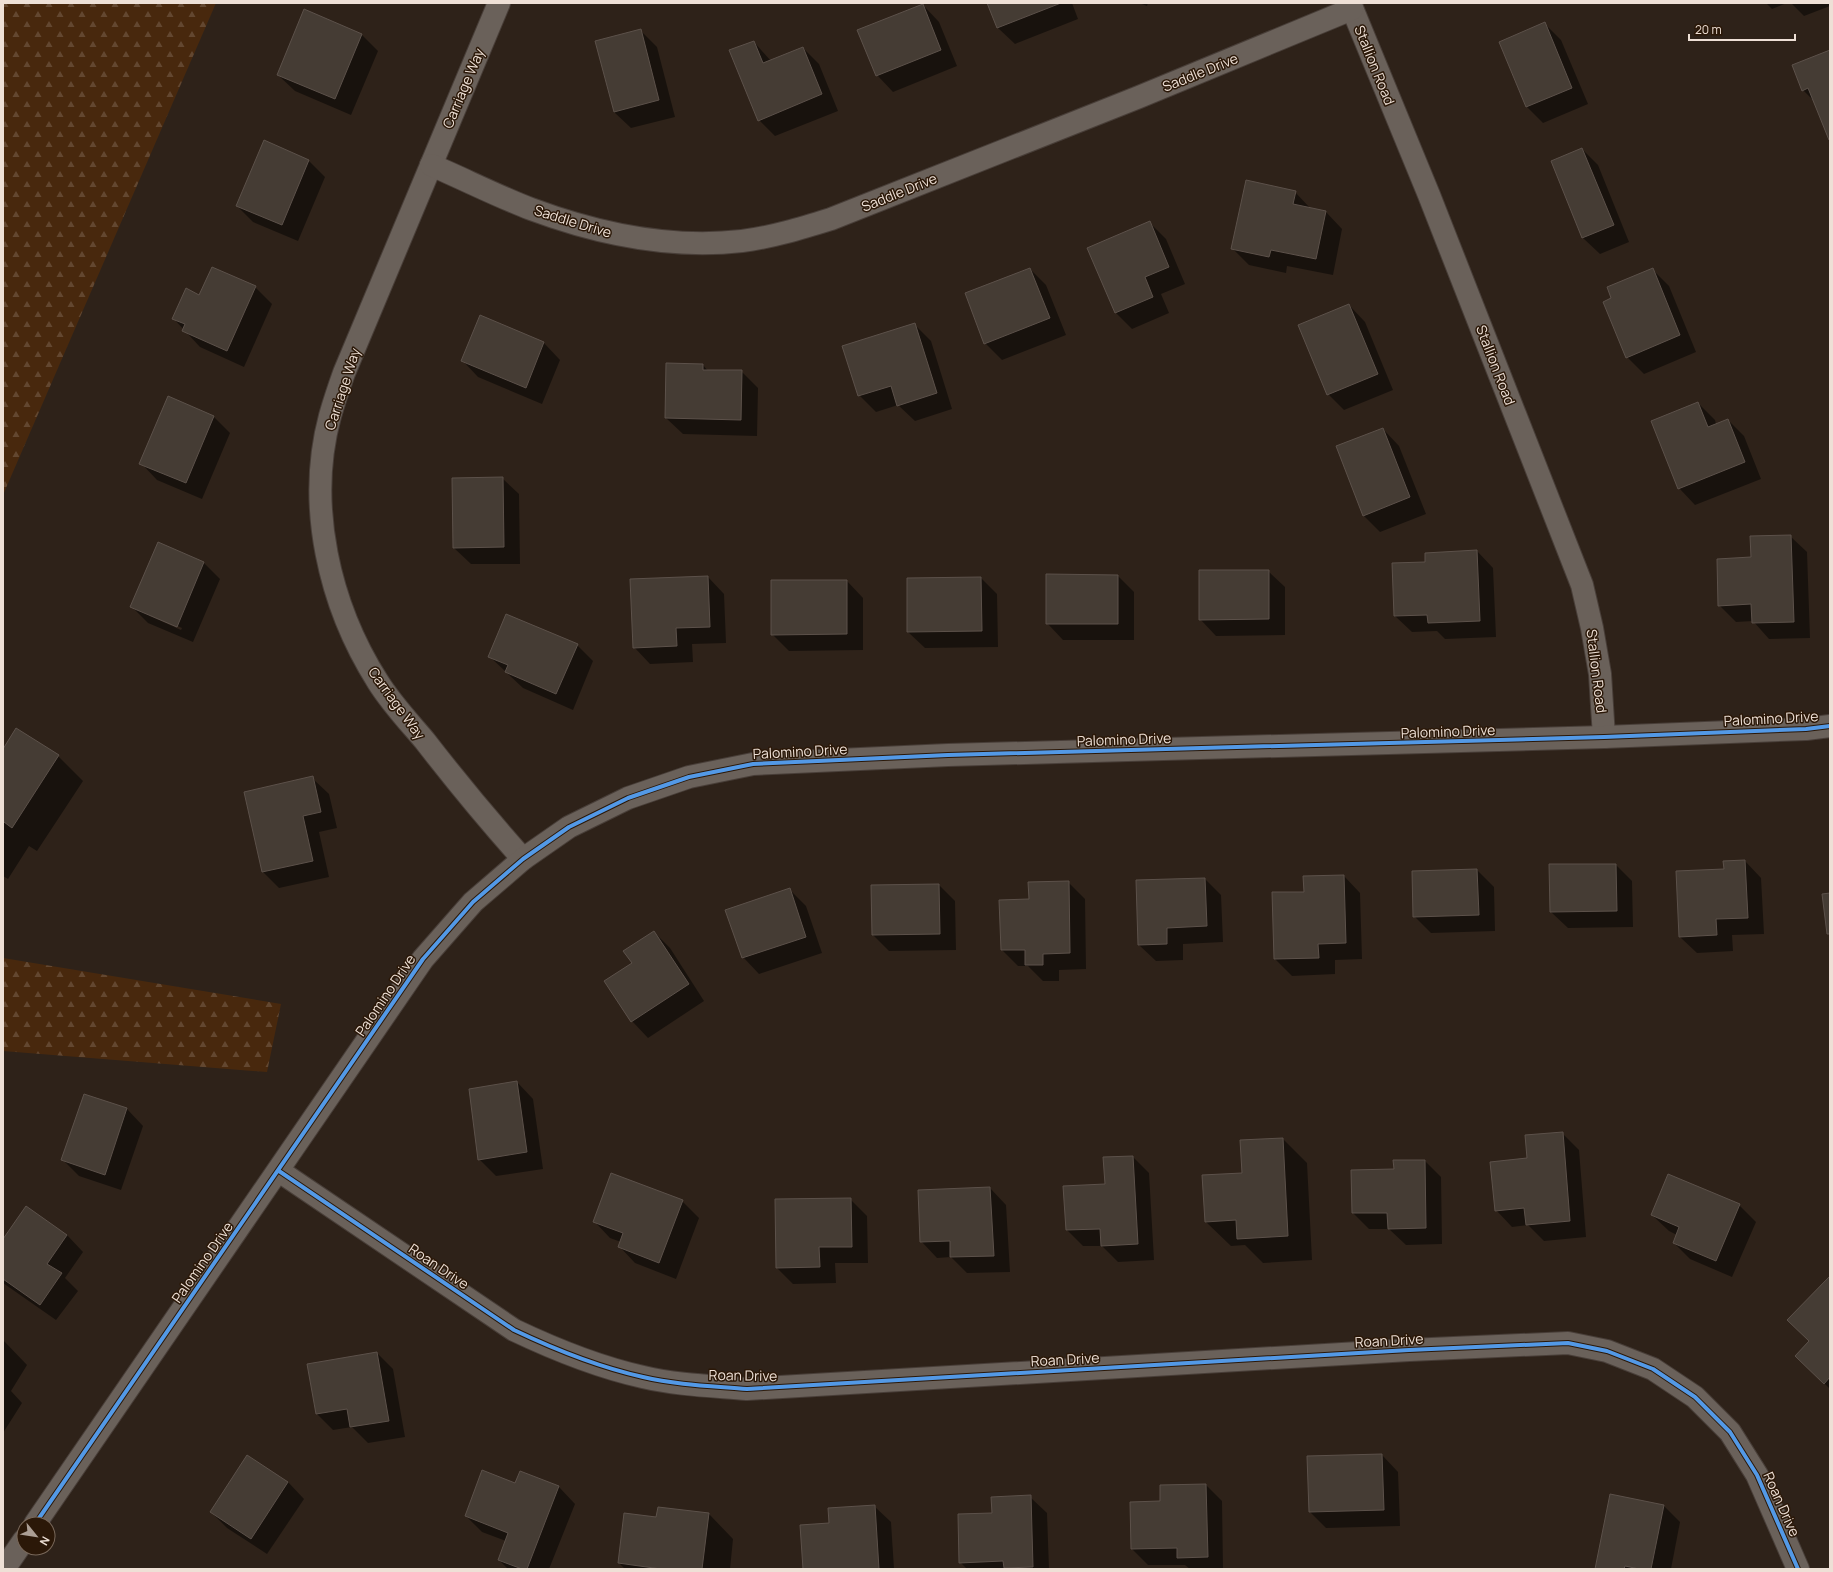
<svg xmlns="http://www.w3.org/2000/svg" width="1833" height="1572" font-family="Manrope,sans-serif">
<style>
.forest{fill:url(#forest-firs)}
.shadow{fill:#0007;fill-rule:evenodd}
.building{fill:#453c34;stroke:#5c514a}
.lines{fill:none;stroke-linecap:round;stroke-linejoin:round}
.street-casing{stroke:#483e38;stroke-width:24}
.street{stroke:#6a615a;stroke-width:22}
.cycleway-casing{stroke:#2b1808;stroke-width:6}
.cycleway{stroke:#5399e6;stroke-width:4}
.labels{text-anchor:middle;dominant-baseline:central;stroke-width:3;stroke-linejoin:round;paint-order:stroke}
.street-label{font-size:14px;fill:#eee0d6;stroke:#2b1808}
</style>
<defs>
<pattern id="forest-firs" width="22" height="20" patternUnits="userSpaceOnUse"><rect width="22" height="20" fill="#48280d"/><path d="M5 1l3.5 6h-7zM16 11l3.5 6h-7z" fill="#634730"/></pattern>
</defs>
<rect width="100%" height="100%" fill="#2e2219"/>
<g class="forest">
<path d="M3,3H216L3,495Z"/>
<path d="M3,958L281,1004L267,1072L3,1051Z"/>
</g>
<g class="shadow">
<path d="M988,3H1072L1078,19L1015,44L998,28Z"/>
<path d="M1139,3H1148L1147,6Z"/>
<path d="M1766,3H1787L1772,9Z"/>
<path d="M1791,3H1830V6L1804,16Z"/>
<path d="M923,5L939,22L957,66L893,92L877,75Z"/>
<path d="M1544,23L1561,40L1588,104L1543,123L1527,107L1500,42Z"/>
<path d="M640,30L657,47L675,117L631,128L614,112L596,42Z"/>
<path d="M361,34L378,51L351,115L295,91L278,75Z"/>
<path d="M754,42L771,61L803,48L819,64L838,111L775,136L759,120Z"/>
<path d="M1830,51V140L1815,102L1803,90Z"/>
<path d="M1582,149L1598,165L1629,242L1600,254L1583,238L1552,161Z"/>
<path d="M309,161L325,177L298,241L253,222L237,206Z"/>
<path d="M1295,192L1311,209L1326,212L1342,229L1333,275L1287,266L1286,273L1249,265L1233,249Z"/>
<path d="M1150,223L1166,239L1185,284L1161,294L1169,313L1132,329L1115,312Z"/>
<path d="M1030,269L1046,285L1066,335L1002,360L985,343Z"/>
<path d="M1652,269L1669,286L1696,352L1644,374L1627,357L1613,299Z"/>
<path d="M255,287L272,304L244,367L200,347L173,318L199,296Z"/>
<path d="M1349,305L1365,322L1393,390L1344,410L1328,394Z"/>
<path d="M480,317L544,343L560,360L542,404L478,377L462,360Z"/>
<path d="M914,324L931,341L952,409L915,421L898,405L876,412L859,395Z"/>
<path d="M703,365L708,371H741L758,388L757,436L683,434L666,418Z"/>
<path d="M1698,403L1715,420L1716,424L1728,420L1744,436L1761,479L1695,505L1679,488Z"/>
<path d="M214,417L230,433L202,499L157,480L141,463Z"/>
<path d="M1383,429L1399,446L1426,514L1380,532L1363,515Z"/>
<path d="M502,478L519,494L520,564H471L454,548Z"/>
<path d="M1790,536L1807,552L1810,638L1769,639L1753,621L1736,622L1719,605L1752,558Z"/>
<path d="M159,543L204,563L220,579L193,642L148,623L132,607ZM150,614L182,628L181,630L150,616Z"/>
<path d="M1477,551L1493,568L1496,637L1445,639L1437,631L1412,632L1395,616L1426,563Z"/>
<path d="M1268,571L1285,587V635L1216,636L1200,619Z"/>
<path d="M1118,576L1134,592V640H1063L1047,623Z"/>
<path d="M708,577L724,594L726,643L692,644L693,662L650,664L634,647Z"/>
<path d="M981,578L997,594L998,647L925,648L908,632Z"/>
<path d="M847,581L863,598V650L789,651L772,634Z"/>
<path d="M577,645L593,661L573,710L523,688L489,656Z"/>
<path d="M17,730L58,756L83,781L37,851L29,846L8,879L3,876V751Z"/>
<path d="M312,778L329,794L337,828L319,832L329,877L279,888L263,872Z"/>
<path d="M1745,861L1761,878L1764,934L1732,935L1733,951L1697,953L1680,937L1725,870Z"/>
<path d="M1616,865L1632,881L1633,927L1568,928L1551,912Z"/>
<path d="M1477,870L1494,887L1495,931L1431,933L1414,916L1413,872Z"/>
<path d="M1344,876L1360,893L1362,959L1335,960V974L1292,976L1275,959L1273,893H1305Z"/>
<path d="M1205,879L1221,895L1223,942L1183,944V960L1156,961L1139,945Z"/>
<path d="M1068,882L1085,899L1086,969L1059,970V981H1043L1028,966H1018L1002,950L1030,900Z"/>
<path d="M939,885L955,901L956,950L889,951L873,935Z"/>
<path d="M790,890L806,906L822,953L759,974L743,957Z"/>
<path d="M654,932L670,948L704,1001L648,1038L632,1021L634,964Z"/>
<path d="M517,1082L533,1099L543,1169L496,1176L479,1159Z"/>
<path d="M85,1095L127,1109L143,1126L121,1190L79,1176L62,1159Z"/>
<path d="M1562,1133L1579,1150L1586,1237L1544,1241L1528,1225L1512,1227L1496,1210L1528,1159Z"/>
<path d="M1283,1139L1307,1163L1312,1260L1263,1263L1245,1245L1231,1246L1206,1222L1243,1174Z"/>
<path d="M1133,1157L1149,1173L1154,1260L1118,1262L1102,1246H1083L1067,1230Z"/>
<path d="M1425,1161L1441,1177L1442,1244L1406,1245L1389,1229H1369L1353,1213L1395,1170Z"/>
<path d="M990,1188L1006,1205L1010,1272L967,1273L951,1257L937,1258L921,1241Z"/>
<path d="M850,1199L867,1216L868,1263H835L836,1283L793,1284L777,1268Z"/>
<path d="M682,1201L699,1218L676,1279L635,1263L619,1246L621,1242L610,1238L594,1221Z"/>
<path d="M1739,1205L1756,1222L1732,1277L1690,1259L1674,1243L1677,1235L1669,1231L1652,1215Z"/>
<path d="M67,1235L83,1252L65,1278L78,1291L56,1320L3,1283V1240Z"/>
<path d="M1830,1278V1389L1797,1356L1810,1341Z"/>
<path d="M3,1340L27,1365L11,1391L22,1403L3,1433Z"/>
<path d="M377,1353L393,1369L405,1437L368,1443L352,1427L333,1430L317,1414Z"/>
<path d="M1382,1455L1398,1472L1400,1526L1326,1528L1310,1512Z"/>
<path d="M520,1472L559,1487L575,1504L549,1569H508L499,1560L506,1541L482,1532L466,1516L516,1484Z"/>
<path d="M288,1482L304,1499L267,1554L227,1528L211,1512Z"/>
<path d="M1206,1485L1222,1501L1223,1569H1190L1185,1565H1148L1132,1549L1162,1502Z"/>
<path d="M1611,1495L1664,1506L1680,1522L1671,1569H1596Z"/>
<path d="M1030,1497L1047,1513L1049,1569H967L960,1562L993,1514Z"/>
<path d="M874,1506L891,1522L894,1569H804Z"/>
<path d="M658,1508L709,1514L733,1539L730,1569H625L619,1563L657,1518Z"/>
</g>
<g class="building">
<path d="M987,3H1061L997,28Z"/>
<path d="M923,4L941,50L876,76L857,30Z"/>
<path d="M304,9L362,34L335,99L277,75Z"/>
<path d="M1545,22L1572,88L1526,107L1499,42Z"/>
<path d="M641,29L659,100L614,112L595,41Z"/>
<path d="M754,41L763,63L803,47L822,94L758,121L729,50Z"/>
<path d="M1830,50V140H1829L1808,88L1802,91L1792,65Z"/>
<path d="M264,140L309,160L282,225L236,206Z"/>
<path d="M1582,148L1614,225L1582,238L1551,161Z"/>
<path d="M1246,180L1296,191L1293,204L1326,211L1316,259L1271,250L1269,257L1231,249Z"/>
<path d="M1150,221L1169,267L1145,277L1153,297L1115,313L1087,248Z"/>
<path d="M212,267L256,286L227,351L182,331L185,324L172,319L186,288L199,295Z"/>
<path d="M1030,268L1050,318L984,344L965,293Z"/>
<path d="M1653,268L1680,335L1626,358L1603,302L1611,298L1607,287Z"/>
<path d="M1349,304L1378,374L1327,395L1298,325Z"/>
<path d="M480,315L544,342L526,388L461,361Z"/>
<path d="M915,323L937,393L897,406L891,386L858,396L842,346Z"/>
<path d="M666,363L703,364V370H742L741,420L665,418Z"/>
<path d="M168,396L214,416L186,483L139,464Z"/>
<path d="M1698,402L1708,427L1728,419L1745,462L1678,489L1651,421Z"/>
<path d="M1383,428L1410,497L1363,516L1336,446Z"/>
<path d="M503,477L504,547L453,548L452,478Z"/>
<path d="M1791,535L1794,622L1752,623L1751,604L1718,606L1717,559L1751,557L1750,536Z"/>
<path d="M158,542L204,562L177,627L130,607Z"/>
<path d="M1477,550L1480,621L1428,623L1427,615L1394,616L1392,563L1425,562V553Z"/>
<path d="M1199,570H1269V619L1199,620Z"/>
<path d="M1046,574L1118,575V624H1046Z"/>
<path d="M708,576L710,627L676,628L677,646L633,648L630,579Z"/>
<path d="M981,577L982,631L907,632V578Z"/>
<path d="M771,580H847V634L771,635Z"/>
<path d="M506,614L578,644L556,694L505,672L508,665L488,657Z"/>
<path d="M16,728L59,755L12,828L4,822L3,824V749Z"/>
<path d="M313,776L321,812L303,816L313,861L262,872L244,792Z"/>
<path d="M1745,860L1748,918L1716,919L1717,935L1679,937L1676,871L1724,869L1723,861Z"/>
<path d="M1549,864H1616L1617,911L1550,912Z"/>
<path d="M1477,869L1479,915L1413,917L1412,871Z"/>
<path d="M1344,875L1346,943L1318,944L1319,958L1274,959L1272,892H1304L1303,876Z"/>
<path d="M1205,878L1207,926L1167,928V944L1138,945L1136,880Z"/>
<path d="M1069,881L1070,953L1043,954V965H1025V950H1001L999,900L1029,899L1028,882Z"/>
<path d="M939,884L940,934L872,935L871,885Z"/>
<path d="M790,888L806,937L742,958L725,910Z"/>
<path d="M1830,893V934H1827L1822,894Z"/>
<path d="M654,931L689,984L631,1022L604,981L632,963L623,951Z"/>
<path d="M517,1081L527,1152L478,1160L469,1089Z"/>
<path d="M84,1094L127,1108L105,1175L61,1160Z"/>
<path d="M1563,1132L1570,1221L1526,1225L1524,1208L1495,1211L1490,1162L1527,1158L1525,1135Z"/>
<path d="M1283,1138L1288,1236L1237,1239L1236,1220L1205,1222L1202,1175L1242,1173L1240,1140Z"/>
<path d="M1133,1156L1138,1244L1101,1246L1100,1229L1066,1230L1063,1186L1105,1184L1103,1157Z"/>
<path d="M1393,1160H1425L1426,1228L1388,1229L1387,1213H1352L1351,1170L1394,1169Z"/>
<path d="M611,1173L683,1200L659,1263L618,1247L623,1233L593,1222Z"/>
<path d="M1668,1174L1740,1204L1716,1261L1673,1243L1679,1227L1651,1215Z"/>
<path d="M990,1187L994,1256L950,1257V1241L920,1242L918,1190Z"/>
<path d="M851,1198L852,1247H819L820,1267L776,1268L775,1199Z"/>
<path d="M26,1206L67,1235L47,1264L62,1273L40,1305L3,1279V1239Z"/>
<path d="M1830,1276V1377L1824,1384L1795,1356L1809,1341L1787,1320Z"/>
<path d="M377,1352L389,1421L350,1427L347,1409L316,1414L307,1364Z"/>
<path d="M1382,1454L1384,1510L1309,1512L1307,1456Z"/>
<path d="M247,1455L288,1482L251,1539L210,1512Z"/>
<path d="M482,1470L515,1483L520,1471L559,1486L527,1569H522L498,1560L508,1533L465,1516Z"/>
<path d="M1206,1484L1208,1557L1177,1558V1548L1131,1549L1130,1502L1160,1501V1485Z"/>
<path d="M1610,1494L1664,1505L1651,1569H1639L1625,1566L1624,1569H1595Z"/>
<path d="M1031,1495L1033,1567L1004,1568L1003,1561L959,1563L958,1514L992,1513L991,1497Z"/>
<path d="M875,1505L879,1569H803L800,1525L829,1523L828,1508Z"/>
<path d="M658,1507L709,1513L702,1569H661L618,1563L624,1513L656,1517Z"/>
</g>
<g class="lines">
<defs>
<g id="street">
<path d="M499,3L344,373C339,387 334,402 330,416C306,505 329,605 378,682C391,703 409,722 425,741C456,781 489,821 523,859"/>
<path d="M1350,3L1429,195L1582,585L1592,628L1600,674L1604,737"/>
<path d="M431,165C464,179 497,196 531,209C598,234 671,249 742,241C773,237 802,228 831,219L1139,97L1352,9"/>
<path d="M279,1171L514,1330C556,1350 598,1367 643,1377C677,1385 712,1386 747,1389L1409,1350L1568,1343L1607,1351L1653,1369L1695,1397L1730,1432L1757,1475L1798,1569"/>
<path d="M35,1524L423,959L473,902L523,859L569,827L628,798L689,777L753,764L948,755L1604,737L1806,729L1830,726"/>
<path d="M4,1569L24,1540"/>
</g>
</defs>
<use href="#street" class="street-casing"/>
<use href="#street" class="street"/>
<defs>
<g id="cycleway">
<path d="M279,1171L514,1330C556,1350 598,1367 643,1377C677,1385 712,1386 747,1389L1409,1350L1568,1343L1607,1351L1653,1369L1695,1397L1730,1432L1757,1475L1798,1569"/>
<path d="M35,1524L423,959L473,902L523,859L569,827L628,798L689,777L753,764L948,755L1604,737L1806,729L1830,726"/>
</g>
</defs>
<use href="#cycleway" class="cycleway-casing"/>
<use href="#cycleway" class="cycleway"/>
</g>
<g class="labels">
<g class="street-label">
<text transform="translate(1375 65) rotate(68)">Stallion Road</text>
<text transform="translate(1200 72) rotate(-22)">Saddle Drive</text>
<text transform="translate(463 88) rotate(-67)">Carriage Way</text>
<text transform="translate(899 192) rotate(-22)">Saddle Drive</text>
<text transform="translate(573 221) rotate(17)">Saddle Drive</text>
<text transform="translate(1496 365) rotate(69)">Stallion Road</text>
<text transform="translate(342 389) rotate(-72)">Carriage Way</text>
<text transform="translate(1597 671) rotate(83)">Stallion Road</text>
<text transform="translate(397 703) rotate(54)">Carriage Way</text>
<text transform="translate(1771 718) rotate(-3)">Palomino Drive</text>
<text transform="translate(1448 731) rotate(-2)">Palomino Drive</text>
<text transform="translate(1124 739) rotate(-2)">Palomino Drive</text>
<text transform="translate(800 751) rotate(-3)">Palomino Drive</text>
<text transform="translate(385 995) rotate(-56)">Palomino Drive</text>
<text transform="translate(202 1262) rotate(-55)">Palomino Drive</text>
<text transform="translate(439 1266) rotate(34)">Roan Drive</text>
<text transform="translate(1389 1340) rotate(-3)">Roan Drive</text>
<text transform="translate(1065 1359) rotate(-3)">Roan Drive</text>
<text transform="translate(743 1375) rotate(1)">Roan Drive</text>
<text transform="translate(1782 1504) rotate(66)">Roan Drive</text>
</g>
</g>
<rect width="1833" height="1572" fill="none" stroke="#eee0d6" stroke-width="8"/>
<g transform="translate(36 1536) rotate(120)"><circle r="19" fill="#2b1808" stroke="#79685a"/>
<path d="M0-3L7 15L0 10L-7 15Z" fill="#ab9e94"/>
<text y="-6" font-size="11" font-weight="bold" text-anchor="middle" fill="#eee0d6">N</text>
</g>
<path d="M1689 34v6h106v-6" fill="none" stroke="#eee0d6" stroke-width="2"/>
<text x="1695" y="34" font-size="12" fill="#eee0d6" stroke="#2b1808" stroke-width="3" paint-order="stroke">20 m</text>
</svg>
